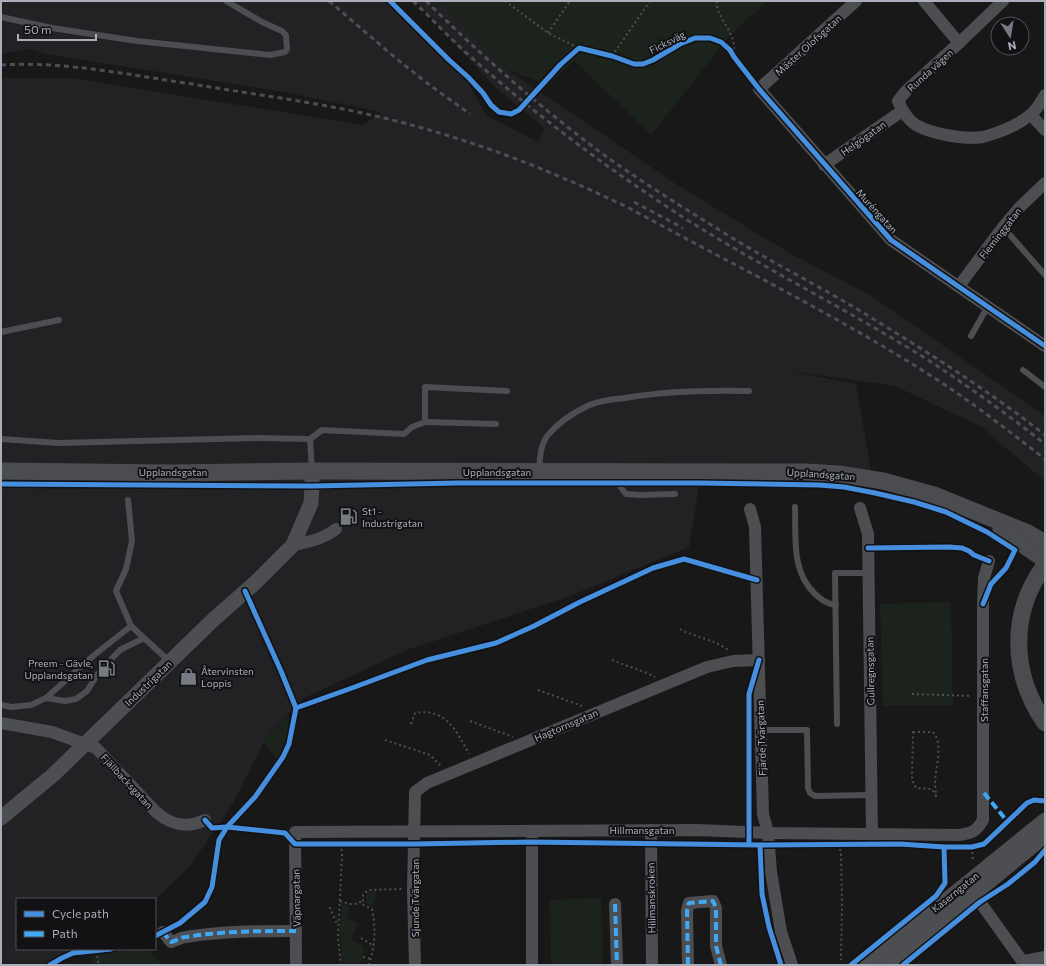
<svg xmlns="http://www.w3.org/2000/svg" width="1046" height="966" font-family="Commissioner,sans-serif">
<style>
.built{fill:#222225}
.green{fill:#1c231d}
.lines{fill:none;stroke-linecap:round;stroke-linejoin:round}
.path{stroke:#4e4f53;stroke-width:2;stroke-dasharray:2 3;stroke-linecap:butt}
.service{stroke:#4c4e52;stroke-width:6}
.minor{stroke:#4c4e52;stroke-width:12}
.tertiary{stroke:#4c4e52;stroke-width:15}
.secondary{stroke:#4b4c50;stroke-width:17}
.rail{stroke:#4c4e51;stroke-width:3;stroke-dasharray:5 4;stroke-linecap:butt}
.quiet{stroke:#3fa9f5;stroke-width:4;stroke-dasharray:8 4;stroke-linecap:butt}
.cycleway-casing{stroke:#121215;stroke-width:8}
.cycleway{stroke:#468fdf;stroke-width:5}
.labels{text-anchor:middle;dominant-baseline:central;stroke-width:4;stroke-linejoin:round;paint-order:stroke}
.street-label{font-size:10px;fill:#a9aeba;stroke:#121215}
.poi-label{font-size:10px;fill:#a9aeba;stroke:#121215;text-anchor:start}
</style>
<rect width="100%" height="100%" fill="#181819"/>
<path class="built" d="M1,1H391L465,78L486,115L538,142L545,129L496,88L415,1H440L508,70L676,184L793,255L870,295L1045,416V481L980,426L895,386L788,371L856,384L871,471L702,467L689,547L570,596L407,650L304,698L267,736L233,803L191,865L155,900L17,899V949H74L46,965H1V78H71L363,125L381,112L278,91L45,54L31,49L1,54Z"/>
<g class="green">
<path d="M440,1H767L728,38L651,135L575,61L547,85L508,70Z"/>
<path d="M951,602L953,705L883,706L880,604Z"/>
<path d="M289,715L288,742L278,760L262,741Z"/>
<path d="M369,892H376V895L378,896L373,905L367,904L366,901V895Z"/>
<path d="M601,898L603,965H551L550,900Z"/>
<path d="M342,904L349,906L348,918L358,924L351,939L352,941C354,942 360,944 362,945C367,950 362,961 359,965H343L340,930Z"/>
<path d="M137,949H148L162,965H92L91,955Z"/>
</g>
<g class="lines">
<g class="path">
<path d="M505,1L548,33L579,48"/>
<path d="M717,1C715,17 735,30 734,50"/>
<path d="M548,33L570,1"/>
<path d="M612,56L650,1"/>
<path d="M680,629C696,638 714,639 728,650"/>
<path d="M612,660C626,666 642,670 655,677"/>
<path d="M538,690L582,706"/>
<path d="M912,694L972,696"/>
<path d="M470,721L513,737"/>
<path d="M411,724L415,713C446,708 456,730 469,754"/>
<path d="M913,732H933C944,745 935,768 935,783C935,787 936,792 936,796L932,789L916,788L912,780Z"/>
<path d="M385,740L430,755L441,766"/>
<path d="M341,844L342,856L338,938L341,965"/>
<path d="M839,844L841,854L842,903L841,960"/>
<path d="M972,847L973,862"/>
<path d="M340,901C348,904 355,906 362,901"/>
<path d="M329,908H330L337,924"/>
<path d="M361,938L374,946"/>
<path d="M96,951L99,965"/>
<path d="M363,957L371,959"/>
<path d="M369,965C375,946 376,929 372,909L363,905V895L368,890L403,889"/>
</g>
<g class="service">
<path d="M1,17L52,28L137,41L270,55L285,52L287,49L286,35L282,31L262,22L226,1"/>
<path d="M734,57L759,89"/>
<path d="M1003,227L1045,275"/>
<path d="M1,332L59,320"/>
<path d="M971,336L988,306"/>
<path d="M1023,370L1045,387"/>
<path d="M425,422L496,424"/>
<path d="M1,439L58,443L257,438L310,439"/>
<path d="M312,470L310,439L322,430L404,434L412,427L425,422V387L507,391"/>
<path d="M539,470C540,458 540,445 548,435C558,423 573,413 587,406C598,401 613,399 625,398C666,391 708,390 749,391"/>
<path d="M617,474L619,485L626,494L639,495L675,494"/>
<path d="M128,500L132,541L126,569L116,591L131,626"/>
<path d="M795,507C796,537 791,571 815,594C822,600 827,604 836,605"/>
<path d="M46,698L65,701L76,699L87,691L99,672L120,650L144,638"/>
<path d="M1,705L12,707L31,705L46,698L93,656L131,626L169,661"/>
<path d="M837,724L835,573H868"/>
<path d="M762,730H807L808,788L810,793L815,796L871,795"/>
</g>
<g class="minor">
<path d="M856,1L759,89L891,240L1045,346"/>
<path d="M924,1L959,43"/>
<path d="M1003,1L959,43L906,91L898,101C902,110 908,120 916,125C932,134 965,140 983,137C998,133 1018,125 1030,115C1037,110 1041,102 1045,95"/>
<path d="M1031,115L1045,130"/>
<path d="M824,165L902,111"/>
<path d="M959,286L1003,227L1021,206L1045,183"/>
<path d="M860,508L868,534L872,835"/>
<path d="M750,509L755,527L763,814L768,833L771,872L781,932L792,965"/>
<path d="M293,545C309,542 323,539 336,529"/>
<path d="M1,723L52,732L96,748L156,812C171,825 186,829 205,820"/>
<path d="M651,830L652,965"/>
<path d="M969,888L980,902L1025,965"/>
<path d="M615,904L617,965"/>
<path d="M163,932L171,942C176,941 181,937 186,937C222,931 259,931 296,931"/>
<path d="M1024,961L1045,957"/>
<path d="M296,965L295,832L697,830L768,833L959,835C972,833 976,832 983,820V604L984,578L989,561"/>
<path d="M415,965L413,890L415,792L427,783L707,667L733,661L759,660"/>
<path d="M532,965V831"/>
<path d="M688,965L687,911L689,903L713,901L716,908V946L721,965"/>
</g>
<g class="tertiary">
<path d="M1,818L53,775L213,620L255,583L293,545L311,503L312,486V471"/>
<path d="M866,965L1045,820"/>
<path d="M887,965L1045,836"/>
</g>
<g class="secondary">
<path d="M1,471L170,473L312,471L805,472L839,474L883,481L934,495L1028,533L1045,543"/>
<path d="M1001,529L1045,560"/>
<path d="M1045,565C1009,613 1011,674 1045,723"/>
</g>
<g class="rail">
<path d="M329,1L398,60L427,83L470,114"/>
<path d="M413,1C430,17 446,34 463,50C534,114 609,170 689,221C767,270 850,311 928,360C968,386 1007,414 1045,444"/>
<path d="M426,1C484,58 545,112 611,160C644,183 679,205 713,226C758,255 806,279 852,306C918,346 984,387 1045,435"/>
<path d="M1,65C65,61 129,75 192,84C257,95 324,103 388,119C474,140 550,170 629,208C728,262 830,312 925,372C967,398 1006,429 1045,459"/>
<path d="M634,202L683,228"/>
</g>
<g class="quiet">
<path d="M984,793L1007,821"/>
<path d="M615,904L617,965"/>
<path d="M163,932L171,942C176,941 181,937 186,937C222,931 259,931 296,931"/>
<path d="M688,965L687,911L689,903L713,901L716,908V946L721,965"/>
</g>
<defs>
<g id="cycleway">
<path d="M390,1L449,60L468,77L483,93L491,105L499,112L511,114L519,110L560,65L579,48L612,56L634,64H643L653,60L680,44L695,38H710L721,42L730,50L734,57L759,89L891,240L1045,346"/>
<path d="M1,484L312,486L458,483H700L819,485L844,487L875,493L914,502L946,512L987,532L1015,550L1006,568L991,584L983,604"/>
<path d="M868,548L949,547L962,548L969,551L974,555L989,561"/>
<path d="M245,591L281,671L296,708"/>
<path d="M205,820L212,828L227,827L285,833L295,844H415L530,842L760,845L900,844L944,847"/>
<path d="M749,844V694L759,660"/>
<path d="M760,845L762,894L769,927L781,965"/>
<path d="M155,936L180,923L205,902L212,887L219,840L227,827L255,797L283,757L289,744L296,708L352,688L427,660L496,643L534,626L580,602L653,568L684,559L757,580"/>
<path d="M50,965L62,958L73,953L111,949"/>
<path d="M851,965L936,896L945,883L944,847H972L984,844L1027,803L1034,800L1045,801"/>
<path d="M903,965L980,902L1008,884L1035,862L1045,850"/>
</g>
</defs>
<use href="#cycleway" class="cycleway-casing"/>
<use href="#cycleway" class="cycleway"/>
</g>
<defs>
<symbol id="fuel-bare" viewBox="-9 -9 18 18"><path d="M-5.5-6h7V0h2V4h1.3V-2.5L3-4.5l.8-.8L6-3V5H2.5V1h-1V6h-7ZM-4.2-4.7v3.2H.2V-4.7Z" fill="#767a82" stroke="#121215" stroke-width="2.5" paint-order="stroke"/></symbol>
<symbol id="shop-bare" viewBox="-9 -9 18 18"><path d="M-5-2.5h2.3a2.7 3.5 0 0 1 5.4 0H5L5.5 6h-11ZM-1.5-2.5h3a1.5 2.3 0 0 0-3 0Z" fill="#767a82" stroke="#121215" stroke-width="2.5" paint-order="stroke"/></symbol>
</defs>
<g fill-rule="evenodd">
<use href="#fuel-bare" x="336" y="504" width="25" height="25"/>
<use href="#fuel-bare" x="94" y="656" width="25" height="25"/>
<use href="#shop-bare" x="176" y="664" width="25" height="25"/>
</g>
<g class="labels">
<g class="street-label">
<text transform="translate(667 42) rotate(-27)">Ficksväg</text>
<text transform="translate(808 45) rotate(-42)">Mäster Olofsgatan</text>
<text transform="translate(930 70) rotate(-42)">Runda vägen</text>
<text transform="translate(863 138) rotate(-35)">Helgögatan</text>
<text transform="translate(877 211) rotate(48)">Muréngatan</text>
<text transform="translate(1000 233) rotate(-52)">Fleminggatan</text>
<text x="173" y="472">Upplandsgatan</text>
<text x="497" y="472">Upplandsgatan</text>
<text transform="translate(821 474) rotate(4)">Upplandsgatan</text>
<text transform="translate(870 671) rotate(-91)">Gullregnsgatan</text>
<text transform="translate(148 683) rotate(-44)">Industrigatan</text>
<text transform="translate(984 690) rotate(-90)">Staffansgatan</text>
<text transform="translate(566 725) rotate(-23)">Hagtornsgatan</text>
<text transform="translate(761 738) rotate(-92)">Fjärde Tvärgatan</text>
<text transform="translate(127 781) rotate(47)">Fjällbacksgatan</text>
<text x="642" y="830">Hillmansgatan</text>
<text transform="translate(955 892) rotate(-39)">Kaserngatan</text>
<text transform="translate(296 898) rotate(-91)">Väpnargatan</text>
<text transform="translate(415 898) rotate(-90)">Sjunde Tvärgatan</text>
<text transform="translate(651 898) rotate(-91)">Hillmanskroken</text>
</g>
<g class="poi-label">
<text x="362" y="511">St1 -<tspan x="362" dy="12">Industrigatan</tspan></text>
<text x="93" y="663" text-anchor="end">Preem - Gävle,<tspan x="93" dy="12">Upplandsgatan</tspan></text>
<text x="201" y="671">Återvinsten<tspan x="201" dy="12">Loppis</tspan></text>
</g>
</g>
<rect width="1046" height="966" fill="none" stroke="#a9aeba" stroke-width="4"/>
<rect x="16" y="898" width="140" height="52" fill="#121215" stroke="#4e5057"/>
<rect x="24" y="911" width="20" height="6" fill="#468fdf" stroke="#4e5057"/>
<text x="52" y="918" font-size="12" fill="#a9aeba">Cycle path</text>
<rect x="24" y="931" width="20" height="6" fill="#3fa9f5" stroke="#4e5057"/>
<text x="52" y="938" font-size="12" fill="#a9aeba">Path</text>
<g transform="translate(1010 36) rotate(168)"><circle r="19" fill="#121215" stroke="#4e5057"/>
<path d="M0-3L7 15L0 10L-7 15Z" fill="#767a82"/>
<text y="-6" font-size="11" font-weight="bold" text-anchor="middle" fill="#a9aeba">N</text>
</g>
<path d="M18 34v6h78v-6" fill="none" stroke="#a9aeba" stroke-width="2"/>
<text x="24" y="34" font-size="12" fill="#a9aeba" stroke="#121215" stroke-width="3" paint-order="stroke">50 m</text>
</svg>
